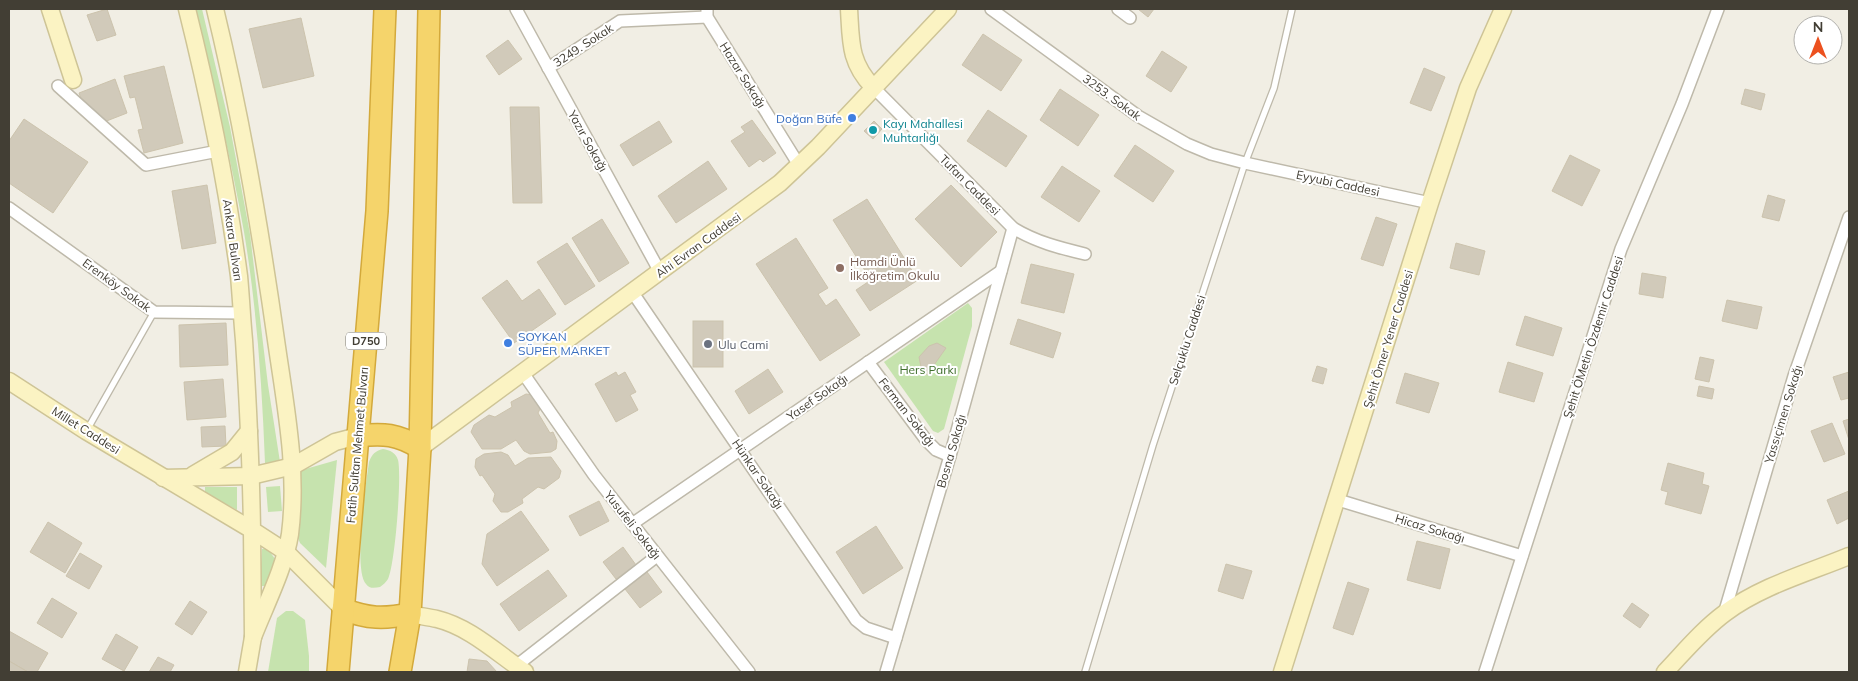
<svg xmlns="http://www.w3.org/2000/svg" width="1858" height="681" font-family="Mulish,sans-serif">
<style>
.green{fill:#c6e3ae}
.building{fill:#d1caba;stroke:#ccc3ad}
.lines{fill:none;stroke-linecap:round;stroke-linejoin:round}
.lane-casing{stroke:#beb9aa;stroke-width:8}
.street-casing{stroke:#beb9aa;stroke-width:14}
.secondary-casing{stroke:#cec496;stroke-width:19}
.highway-casing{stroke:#d3a93b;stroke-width:24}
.lane{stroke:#fff;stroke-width:5.5}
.street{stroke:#fff;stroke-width:11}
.secondary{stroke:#fbf3c3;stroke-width:16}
.highway{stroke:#f5d46b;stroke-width:21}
.shop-dot{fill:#3f7fe0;stroke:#fff;stroke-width:2}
.culture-dot{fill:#0f9aa8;stroke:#fff;stroke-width:2}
.education-dot{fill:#8d6e63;stroke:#fff;stroke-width:2}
.worship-dot{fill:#6b7280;stroke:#fff;stroke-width:2}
.labels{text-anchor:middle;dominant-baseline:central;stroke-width:4;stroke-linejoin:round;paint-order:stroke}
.shield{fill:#fff;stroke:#7b7871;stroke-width:1}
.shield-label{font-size:11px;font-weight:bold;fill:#423e34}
.street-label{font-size:12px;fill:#423e34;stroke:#fff}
.shop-label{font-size:12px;fill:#366cbe;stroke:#fff;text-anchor:end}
.culture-label{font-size:12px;fill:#0d838f;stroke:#fff;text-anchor:start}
.education-label{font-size:12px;fill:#785e54;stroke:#fff;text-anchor:start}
.worship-label{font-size:12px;fill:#5b616d;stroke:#fff;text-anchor:start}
.park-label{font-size:12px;fill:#3f6f2c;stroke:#fff}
</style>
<rect width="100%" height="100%" fill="#f1eee4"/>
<g class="green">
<path d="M196,9H202L230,127L250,234L268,385L280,462L265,463C262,386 257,309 244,232C231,157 212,83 196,9Z"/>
<path d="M968,303L972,308V326L944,429L938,433L933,431L884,362Z"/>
<path d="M383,449C390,450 396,453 398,460C402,475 395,565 388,579C386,582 383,585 380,587C375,588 369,589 366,584C353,570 366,483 369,462C372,454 375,451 383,449Z"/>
<path d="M337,460L326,568L300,543L298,538L300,474L302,470Z"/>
<path d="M280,486L282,511L268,512L266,487Z"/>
<path d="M205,487H237V510L205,493Z"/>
<path d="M262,549H268L275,559L266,586H260Z"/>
<path d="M286,611H293L305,620L309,656V672H268L277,618Z"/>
</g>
<g class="building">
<path d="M107,9L116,35L97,41L87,15Z"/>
<path d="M1138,9H1154L1148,17Z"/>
<path d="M301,18L314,76L263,88L249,29Z"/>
<path d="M983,34L1022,60L1001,91L962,65Z"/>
<path d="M508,40L522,59L499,75L486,56Z"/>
<path d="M1162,51L1187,67L1171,92L1146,76Z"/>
<path d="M164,66L183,143L144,153L138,130L143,129L135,97L130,98L124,76Z"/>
<path d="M1424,68L1445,77L1431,111L1410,103Z"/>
<path d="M115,79L127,113L104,122L94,114L87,104H83L79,93Z"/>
<path d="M1060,89L1099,115L1078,146L1040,120Z"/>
<path d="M1745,89L1765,94L1761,110L1741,104Z"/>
<path d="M510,107H539L542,203H513Z"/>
<path d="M988,110L1027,136L1006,167L967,141Z"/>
<path d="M24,119L88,162L53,213L9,183V141Z"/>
<path d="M752,120L776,153L763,162L760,159L749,167L731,141L745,132L741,127Z"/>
<path d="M659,121L672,142L633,166L620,145Z"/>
<path d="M874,121L882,129L873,139L864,131Z"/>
<path d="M1135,145L1174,171L1153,202L1114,176Z"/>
<path d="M1570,155L1600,170L1582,206L1552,191Z"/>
<path d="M708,161L727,189L676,223L658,196Z"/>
<path d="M1062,166L1100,191L1079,222L1041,197Z"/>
<path d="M207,185L216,243L182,249L172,191Z"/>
<path d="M951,185L997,232L961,267L915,219Z"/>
<path d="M1768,195L1785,200L1779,221L1762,217Z"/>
<path d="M867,199L918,280L870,311L856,290L871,280L833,220Z"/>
<path d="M1376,217L1397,224L1383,266L1361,259Z"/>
<path d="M602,219L629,263L599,282L572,238Z"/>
<path d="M796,238L828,288L818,294L826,306L836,299L860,335L820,361L756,264Z"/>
<path d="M567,243L595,286L565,305L537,262Z"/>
<path d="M1456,243L1485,251L1479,275L1450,268Z"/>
<path d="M1031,264L1074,274L1064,313L1021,303Z"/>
<path d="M1642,273L1666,277L1663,298L1639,294Z"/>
<path d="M507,280L522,301L539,289L556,314L514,343L482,298Z"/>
<path d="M1727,300L1762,307L1757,329L1722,321Z"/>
<path d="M1525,316L1562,328L1553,356L1516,345Z"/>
<path d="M1018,319L1061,333L1053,358L1010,344Z"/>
<rect x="693" y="321" width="30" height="46"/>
<path d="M226,323L228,365L180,367L179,325Z"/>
<path d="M937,343L946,348L927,375L921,367L919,357L929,346Z"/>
<path d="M1700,357L1714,360L1709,382L1695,379Z"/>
<path d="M1508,362L1543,373L1534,402L1499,392Z"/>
<path d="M1317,366L1327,369L1323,384L1312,381Z"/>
<path d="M768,369L783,392L749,414L735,391Z"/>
<path d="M616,372L618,376L625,372L636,392L630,395L638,410L616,422L595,384Z"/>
<path d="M1849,372V398L1841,400L1833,377Z"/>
<path d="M1405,373L1439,383L1429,413L1396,403Z"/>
<path d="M223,379L226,417L187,420L184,382Z"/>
<path d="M1699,386L1714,389L1712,399L1697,396Z"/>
<path d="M526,394L534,395L541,407L538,413L550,433L553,432L557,441L556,449L551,452L530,454L524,451L516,440L501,449H482L471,432L474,425L489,415L495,417L512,407L511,402Z"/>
<path d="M1849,419V440L1843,421Z"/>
<path d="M1832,423L1845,454L1824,462L1811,431Z"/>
<path d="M225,426L226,446L202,447L201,427Z"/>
<path d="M501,452L508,455L515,466L528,458L551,457L561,471L559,478L544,489L538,487L522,499L523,503L508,512H501L493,501L495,494L482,475L480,476L475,467L476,459L484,454Z"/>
<path d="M1668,463L1704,473L1702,484L1709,486L1701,514L1665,504L1668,492L1661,490Z"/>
<path d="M1849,491V518L1837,524L1827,500Z"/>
<path d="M599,501L609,521L580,536L569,516Z"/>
<path d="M521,511L549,550L497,586L482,564L487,534Z"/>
<path d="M48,522L82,543L65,573L30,552Z"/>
<path d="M876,526L903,568L863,594L836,552Z"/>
<path d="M1417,541L1450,549L1440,589L1407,580Z"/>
<path d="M623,547L636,565L616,579L603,562Z"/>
<path d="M80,553L102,566L89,589L66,576Z"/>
<path d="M1226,564L1252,571L1243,599L1218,591Z"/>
<path d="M548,570L567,596L519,631L500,604Z"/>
<path d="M647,572L662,592L640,608L625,589Z"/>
<path d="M1348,582L1369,589L1353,635L1333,628Z"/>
<path d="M52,598L77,613L62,638L37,623Z"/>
<path d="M190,601L207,612L192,635L175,624Z"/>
<path d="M1632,603L1649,615L1640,628L1623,616Z"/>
<path d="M9,631L48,653L37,672H28L9,661Z"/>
<path d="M116,634L138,647L124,671L102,659Z"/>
<path d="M158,657L174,665L170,672H149Z"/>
<path d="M469,659L487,661L497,672H467Z"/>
<path d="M9,661L28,672H9Z"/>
</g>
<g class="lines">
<defs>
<g id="lane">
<path d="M87,430L154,312"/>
<path d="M1085,672L1153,445L1245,163L1274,88L1292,9"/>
</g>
<g id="street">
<path d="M516,9L660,272"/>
<path d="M707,9V17L799,165"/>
<path d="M991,9L1138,116L1187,144L1211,154L1245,163L1430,203"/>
<path d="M1118,9L1130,18"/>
<path d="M548,68L620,21L707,17"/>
<path d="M58,86L146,165L218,151"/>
<path d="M873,87L1013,228C1036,242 1060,248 1085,254"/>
<path d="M9,208L154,312L242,313"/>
<path d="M633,293L856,620L866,628L896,638"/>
<path d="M868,362L926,440L936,450L950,456"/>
<path d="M523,373L594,475L749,672"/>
<path d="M1338,500L1522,556"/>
<path d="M632,524L1001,271"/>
<path d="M1724,614L1794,376L1849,217"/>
<path d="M516,666L657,556"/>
<path d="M886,672L950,456L1013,228"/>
<path d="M1485,672L1621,249L1682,104L1718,9"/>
</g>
<g id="secondary">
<path d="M50,9L73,80"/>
<path d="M187,9C209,97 227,186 239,276C241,297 242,319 244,340C248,403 251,466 252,530L286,552L343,609"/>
<path d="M215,9C242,120 261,233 277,347C286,409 298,471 290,534C285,567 265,606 253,637"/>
<path d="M849,9C851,41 849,62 873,87"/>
<path d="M9,381L86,431L252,530L253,637L247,672"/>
<path d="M420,448L780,183L818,147L948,9"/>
<path d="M193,475L232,452L249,431"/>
<path d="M163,478L251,476L293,466L335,442L358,436"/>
<path d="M410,614C419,616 428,617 437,619C470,627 498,654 525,672"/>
<path d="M1282,672L1430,203L1468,88L1503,9"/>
<path d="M1665,672C1684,652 1702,630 1725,613C1761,586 1808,573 1849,556"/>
</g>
<g id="highway">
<path d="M358,436C383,433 398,434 420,448"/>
<path d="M343,609C368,619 384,619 410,614"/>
<path d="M338,672L377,211L385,9"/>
<path d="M400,672L410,614L420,448L429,9"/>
</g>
</defs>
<use href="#lane" class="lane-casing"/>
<use href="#street" class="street-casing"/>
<use href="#secondary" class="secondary-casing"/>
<use href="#highway" class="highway-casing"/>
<use href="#lane" class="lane"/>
<use href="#street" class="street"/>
<use href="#secondary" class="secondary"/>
<use href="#highway" class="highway"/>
</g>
<g class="shop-dot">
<circle cx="852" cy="118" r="5"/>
<circle cx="508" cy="343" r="5"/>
</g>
<circle class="culture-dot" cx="873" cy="130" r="5"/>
<circle class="education-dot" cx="840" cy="268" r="5"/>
<circle class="worship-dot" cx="708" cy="344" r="5"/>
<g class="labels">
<rect class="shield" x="346" y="332.5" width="40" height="17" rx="4"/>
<g class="shield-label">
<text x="366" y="341">D750</text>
</g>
<g class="street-label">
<text transform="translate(583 45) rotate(-33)">3249. Sokak</text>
<text transform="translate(743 75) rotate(58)">Hazar Sokağı</text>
<text transform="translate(1112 97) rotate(36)">3253. Sokak</text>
<text transform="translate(588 141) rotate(61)">Yazır Sokağı</text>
<text transform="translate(1338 183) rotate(12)">Eyyubi Caddesi</text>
<text transform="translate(970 185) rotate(45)">Tufan Caddesi</text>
<text transform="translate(233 240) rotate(82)">Ankara Bulvarı</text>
<text transform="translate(698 245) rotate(-36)">Ahi Evran Caddesi</text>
<text transform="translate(117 285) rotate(36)">Erenköy Sokak</text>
<text transform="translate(1593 337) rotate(-72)">Şehit ÖMetin Özdemir Caddesi</text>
<text transform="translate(1388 339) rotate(-73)">Şehit Ömer Yener Caddesi</text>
<text transform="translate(1187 340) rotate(-72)">Selçuklu Caddesi</text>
<text transform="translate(817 397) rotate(-35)">Yasef Sokağı</text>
<text transform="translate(907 412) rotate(52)">Ferman Sokağı</text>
<text transform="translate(1783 414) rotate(-73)">Yassıçimen Sokağı</text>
<text transform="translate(86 430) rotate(32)">Millet Caddesi</text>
<text transform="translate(357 445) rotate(-85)">Fatih Sultan Mehmet Bulvarı</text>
<text transform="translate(951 451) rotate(-74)">Bosna Sokağı</text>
<text transform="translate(758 474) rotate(56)">Hünkar Sokağı</text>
<text transform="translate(633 525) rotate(52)">Yusufeli Sokağı</text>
<text transform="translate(1430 528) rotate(17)">Hicaz Sokağı</text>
</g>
<g class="shop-label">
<text x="842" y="118">Doğan Büfe</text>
<text x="518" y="336" text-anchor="start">SOYKAN<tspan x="518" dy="14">SÜPER MARKET</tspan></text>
</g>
<g class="culture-label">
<text x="883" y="123">Kayı Mahallesi<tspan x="883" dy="14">Muhtarlığı</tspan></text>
</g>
<g class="education-label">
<text x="850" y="261">Hamdi Ünlü<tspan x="850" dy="14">İlköğretim Okulu</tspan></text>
</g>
<g class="worship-label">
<text x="718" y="344">Ulu Cami</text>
</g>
<g class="park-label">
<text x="928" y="369">Hers Parkı</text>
</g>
</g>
<rect width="1858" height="681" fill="none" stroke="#423e34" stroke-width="20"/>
<g transform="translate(1818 40)"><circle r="24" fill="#ffffff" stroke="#b3b2ae"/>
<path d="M0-4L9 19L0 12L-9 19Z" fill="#ec511f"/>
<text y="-8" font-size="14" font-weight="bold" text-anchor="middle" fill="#423e34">N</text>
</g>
</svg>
